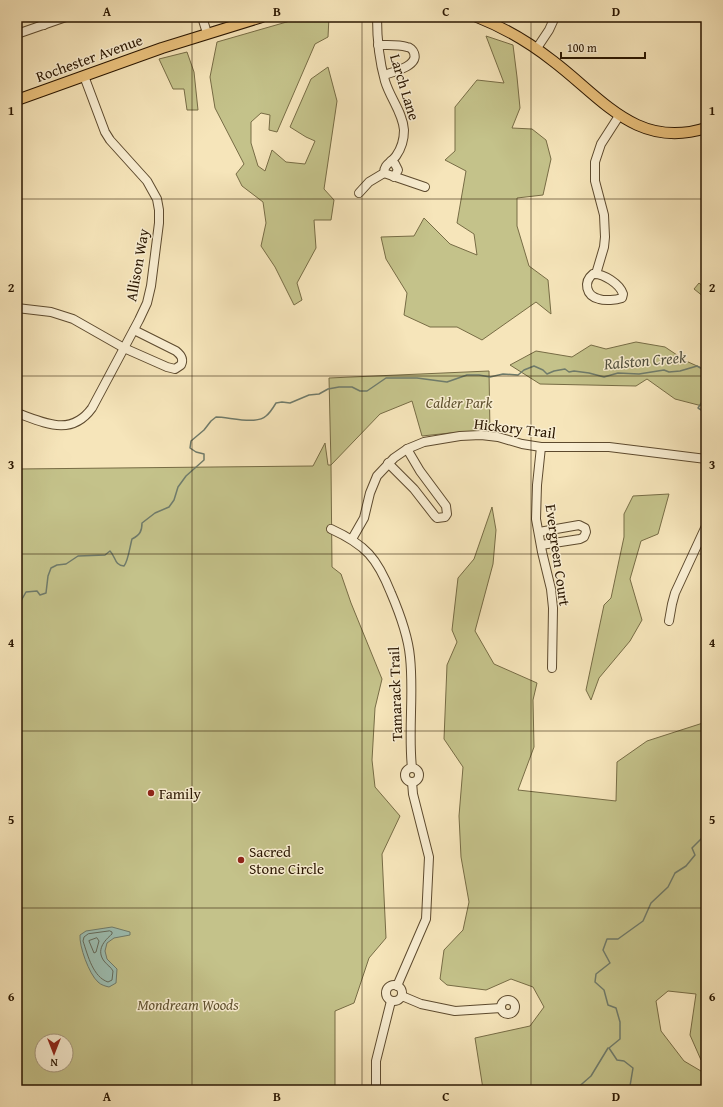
<svg xmlns="http://www.w3.org/2000/svg" width="723" height="1107" font-family="'Gentium Book Plus',serif">
<style>
.green{fill:#c4c28a;stroke:#776c45;fill-rule:evenodd}
.water{fill:#9dbfb3;stroke:#6f7b6b}
.lines{fill:none;stroke-linecap:round;stroke-linejoin:round}
.shore{stroke:#646a5a;stroke-width:1}
.stream{stroke:#6f7b6b;stroke-width:1.5}
.minor-casing{stroke:#5d4a2e;stroke-width:10}
.major-casing{stroke:#2a1600;stroke-width:12}
.minor{stroke:#f9eed2;stroke-width:8}
.major{stroke:#ebc27d;stroke-width:10}
.grid{fill:none;stroke:#2a1600;stroke-width:1;stroke-opacity:0.55}
.poi-dot{fill:#8f2418;stroke:#f9eed2;stroke-width:1.5}
.labels{text-anchor:middle;dominant-baseline:central;stroke-width:3;stroke-linejoin:round;paint-order:stroke}
.street-label{font-size:15px;fill:#2a1600;stroke:#f9eed2}
.park-label{font-size:15px;font-style:italic;fill:#605230;stroke:#f9eed2}
.poi-label{font-size:15px;fill:#2a1600;stroke:#f9eed2;text-anchor:start}
.water-label{font-size:16px;font-style:italic;fill:#52513f;stroke:#f9eed2}
.neatline{fill:none;stroke:#2a1600;stroke-width:1.5}
.grid-label{font-size:13px;text-anchor:middle;font-weight:bold;fill:#2a1600}
</style>
<rect width="100%" height="100%" fill="#f6e5ba"/>
<filter id="stains"><feTurbulence type="fractalNoise" baseFrequency=".005" numOctaves="4"/><feColorMatrix values="0 0 0 0 .2 0 0 0 0 .09 0 0 0 0 .02 0 0 0 .5 -.17"/></filter>
<radialGradient id="worn" r=".72"><stop offset=".6" stop-color="#630" stop-opacity="0"/><stop offset="1" stop-color="#630" stop-opacity=".3"/></radialGradient>
<g class="green">
<path d="M304,17H329L328,37L315,44L277,132L269,130L270,115L261,113L251,122V143L258,166L265,171L272,150L286,162L305,164L315,141L306,137L290,127L311,79L328,67L337,101L324,189L334,200L331,220H314L316,248L297,283L302,300L294,305L275,267L261,246L266,223L263,202L242,186L236,174L244,164L215,108L210,77L217,42Z"/>
<path d="M486,36L513,45L517,77L520,108L512,128L532,129L546,140L551,159L543,195L517,198V226L529,266L548,280L551,314L536,302L482,340L457,327H430L404,315L407,293L386,259L381,237L414,236L424,218L450,244L477,255L474,234L457,223L466,171L445,160L455,151V107L477,80L504,83Z"/>
<path d="M187,52L194,72L198,110H187L184,89H173L159,59Z"/>
<path d="M699,283L706,289V294L704,297L694,289Z"/>
<path d="M636,342L665,347L686,361L706,370V407L675,399L647,379L636,386L540,384L510,365L536,351L572,357L591,345L606,349Z"/>
<path d="M489,371L490,432L450,433L422,436L412,401L380,414L331,465L332,567L341,574L351,603L382,679L375,708L372,760L375,787L400,816L382,854L386,938L369,958L354,1003L335,1011V1090H17V469L313,466L325,443L328,465H331L329,378ZM42,1041H66V1065H42Z"/>
<path d="M669,494L658,534L641,541L630,579L642,620L630,641L599,678L591,700L586,690L604,605L611,598L624,537V514L633,496Z"/>
<path d="M492,507L496,530L493,564L475,631L494,664L537,683L533,700L534,747L518,790L616,801L617,762L647,741L706,722V1059L701,1060L690,1035L696,994L668,991L656,1001L661,1031L684,1061L706,1074V1078L696,1090H481L483,1089L475,1038L530,1026L544,1007L533,987L511,979L486,990L447,985L440,979L444,950L463,930L469,902L461,857L459,816L463,767L444,739L447,665L457,642L452,630L458,578L474,559Z"/>
</g>
<path class="water" d="M112,927L130,932V935L114,938L107,943L105,951L107,959L117,969L116,983L109,987C105,986 101,985 98,982C89,974 79,946 80,935L86,931Z"/>
<g class="lines">
<g class="shore">
<path d="M110,931L112,932V934C104,941 96,950 104,961C107,965 111,967 113,971L112,980L108,982C93,977 88,956 83,941L84,937L88,934Z"/>
<path d="M97,938L99,941L96,952L94,953L89,941Z"/>
</g>
<g class="stream">
<path d="M706,401L702,402L698,408L706,413"/>
<path d="M17,608L26,592L37,591L40,595L46,593L48,576L51,568L57,565L66,564L78,556L105,555L110,551C116,557 114,565 124,566C128,562 130,546 132,539C140,535 142,531 142,523L155,513L169,507L174,500L178,487L186,476L204,460V454L196,452L190,448L191,441L204,430L211,421L216,417C229,417 256,425 266,416C270,413 273,408 276,403L282,402L290,403L309,395L319,394L328,389L339,387H352L360,391H367L386,378H417L447,382L467,375H479L490,377L503,374L518,375L524,370L534,366L543,370L547,374L554,371L565,369L569,372L574,371L589,373L604,377L618,373L639,374L664,370L669,372L680,371L697,366L706,371"/>
<path d="M575,1090L591,1076L608,1048"/>
<path d="M636,1090L630,1086L633,1068L624,1061L617,1060L609,1048L620,1039V1022L616,1008L608,1005L604,990L595,982L596,974L610,963L603,950L607,939H618L643,921L651,903L668,887L675,873L686,866L695,855L692,848L706,834"/>
</g>
<defs>
<g id="minor">
<path d="M41,17L44,25"/>
<path d="M202,17L207,33"/>
<path d="M17,34L66,17"/>
<path d="M378,45C388,45 398,44 407,47C410,47 413,50 414,53C419,66 393,72 384,75"/>
<path d="M537,48L549,30L555,17"/>
<path d="M391,161L395,164L398,170L394,177"/>
<path d="M384,173L425,187"/>
<path d="M359,193L369,182L384,173C384,164 391,163 396,156C401,149 404,140 404,130C403,113 390,98 385,81C379,60 377,39 377,17"/>
<path d="M593,274C603,273 620,284 623,294L622,298C616,300 605,301 599,299C586,296 583,282 593,274Z"/>
<path d="M596,274L604,247L605,237L604,215L595,181V162L601,144L619,116"/>
<path d="M17,308L51,312L73,319L124,348L167,367L175,369L181,365C184,359 181,355 176,351L134,330"/>
<path d="M17,413C45,423 71,437 92,408L139,320L147,303L151,286L159,223V210L157,199L147,181L110,140L105,132L84,76"/>
<path d="M541,447L537,485L536,519L542,552L551,589L553,608L552,668"/>
<path d="M388,463L414,489L435,516L437,518L445,517L447,514L446,506L420,471L407,449"/>
<path d="M331,529C366,545 377,558 391,593C400,614 408,635 410,657C414,694 408,731 412,768"/>
<path d="M539,532L579,525L585,528L586,532L584,537L580,539L541,545"/>
<path d="M352,539L364,518L370,493L377,476L394,458L407,449L424,442L460,436L481,435L498,437L522,444L541,447H609L706,459"/>
<path d="M669,621L672,604L675,593L706,526"/>
<circle cx="412" cy="775" r="7"/>
<circle cx="394" cy="993" r="8"/>
<path d="M397,986L426,919L429,857L413,794L412,782"/>
<path d="M402,996L421,1004L455,1011L501,1008"/>
<circle cx="508" cy="1007" r="7"/>
<path d="M376,1090V1061L391,1001"/>
</g>
<g id="major">
<path d="M477,17C505,28 530,43 553,61C602,98 637,150 706,128"/>
<path d="M17,100L162,48L262,17"/>
</g>
</defs>
<use href="#minor" class="minor-casing"/>
<use href="#major" class="major-casing"/>
<use href="#minor" class="minor"/>
<use href="#major" class="major"/>
</g>
<path class="grid" d="M192,17V1090M362,17V1090M531,17V1090M17,199H706M17,376H706M17,554H706M17,731H706M17,908H706"/>
<g class="poi-dot">
<circle cx="151" cy="793" r="4"/>
<circle cx="241" cy="860" r="4"/>
</g>
<g class="labels">
<g class="street-label">
<text transform="translate(89 58) rotate(-20)">Rochester Avenue</text>
<text transform="translate(405 87) rotate(73)">Larch Lane</text>
<text transform="translate(137 265) rotate(-80)">Allison Way</text>
<text transform="translate(515 428) rotate(7)">Hickory Trail</text>
<text transform="translate(558 555) rotate(82)">Evergreen Court</text>
<text transform="translate(395 694) rotate(-92)">Tamarack Trail</text>
</g>
<g class="park-label">
<text x="459" y="402">Calder Park</text>
<text x="188" y="1004">Mondream Woods</text>
</g>
<g class="poi-label">
<text x="159" y="793">Family</text>
<text x="249" y="851">Sacred<tspan x="249" dy="17">Stone Circle</tspan></text>
</g>
<g class="water-label">
<text transform="translate(645 360) rotate(-5)">Ralston Creek</text>
</g>
</g>
<rect width="723" height="1107" fill="none" stroke="#f6e5ba" stroke-width="44"/>
<g transform="translate(54 1053) rotate(180)"><circle r="19" fill="#f9eed2" stroke="#a6987e"/>
<path d="M0-3L7 15L0 10L-7 15Z" fill="#8f2418"/>
<text y="-6" font-size="11" font-weight="bold" text-anchor="middle" fill="#2a1600">N</text>
</g>
<path d="M561 52v6h84v-6" fill="none" stroke="#2a1600" stroke-width="2"/>
<text x="567" y="52" font-size="12" fill="#2a1600" stroke="#f9eed2" stroke-width="3" paint-order="stroke">100 m</text>
<rect x="22" y="22" width="679" height="1063" class="neatline"/>
<g class="grid-label">
<text x="107" y="16">A</text>
<text x="277" y="16">B</text>
<text x="446" y="16">C</text>
<text x="616" y="16">D</text>
<text x="11" y="115">1</text>
<text x="712" y="115">1</text>
<text x="11" y="292">2</text>
<text x="712" y="292">2</text>
<text x="11" y="469">3</text>
<text x="712" y="469">3</text>
<text x="11" y="647">4</text>
<text x="712" y="647">4</text>
<text x="11" y="824">5</text>
<text x="712" y="824">5</text>
<text x="11" y="1001">6</text>
<text x="712" y="1001">6</text>
<text x="107" y="1101">A</text>
<text x="277" y="1101">B</text>
<text x="446" y="1101">C</text>
<text x="616" y="1101">D</text>
</g>
<rect width="100%" height="100%" filter="url(#stains)"/>
<rect width="100%" height="100%" fill="url(#worn)"/>
</svg>
